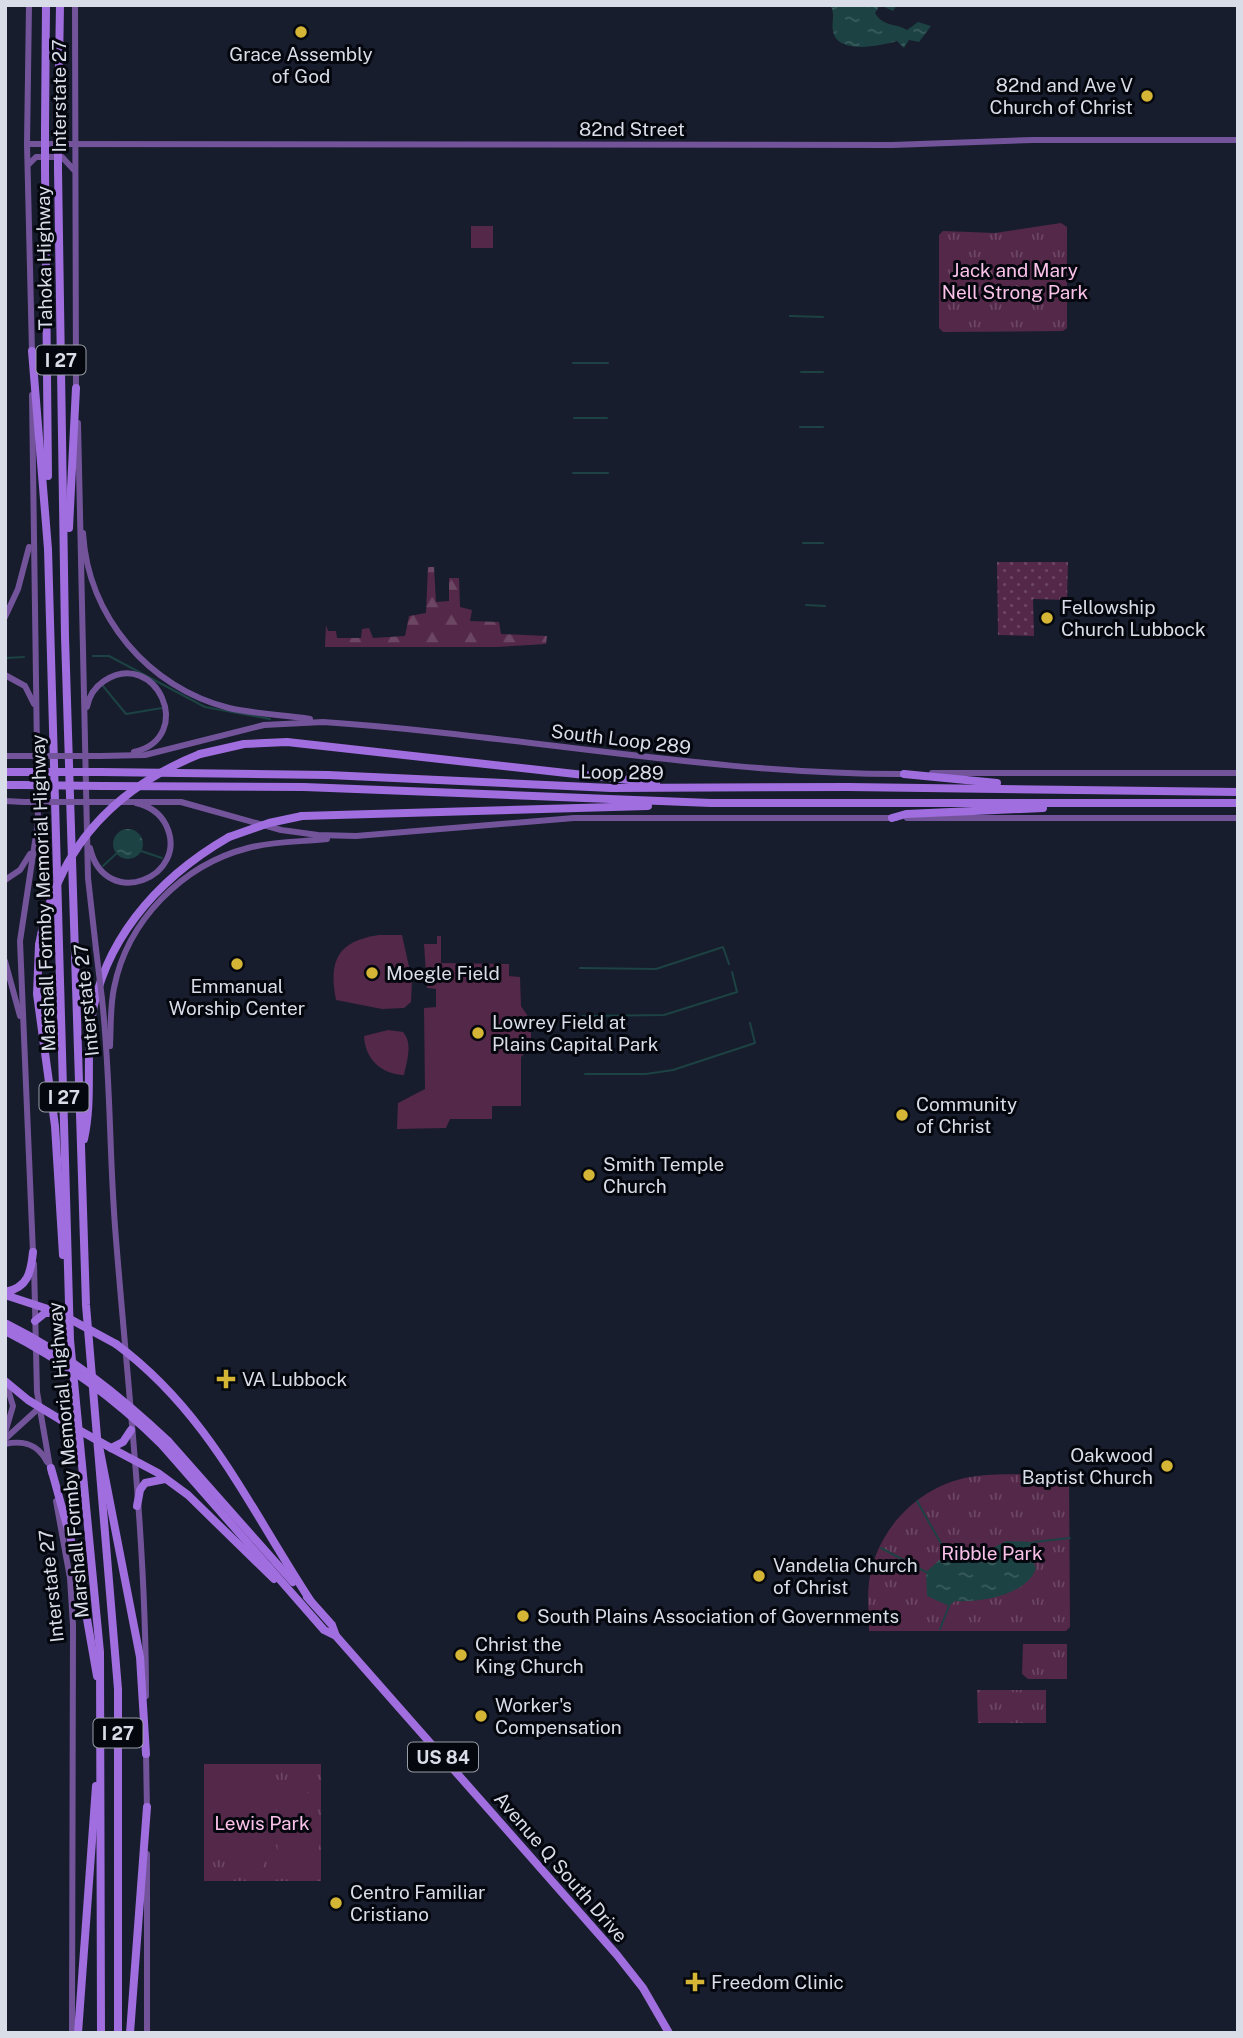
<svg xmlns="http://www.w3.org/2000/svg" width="1243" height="2038" font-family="'Public Sans',sans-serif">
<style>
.grass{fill:url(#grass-dots)}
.forest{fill:url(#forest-firs)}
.park{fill:url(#park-tufts)}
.pitch{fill:#542849}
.water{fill:url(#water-ripples)}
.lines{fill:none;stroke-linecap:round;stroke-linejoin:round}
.stream{stroke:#1c4243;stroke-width:2}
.secondary{stroke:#73549b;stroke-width:6}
.highway{stroke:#a06ede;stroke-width:8}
.secondary-bridge{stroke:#73549b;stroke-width:6}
.highway-bridge{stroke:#a06ede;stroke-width:8}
.poi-dot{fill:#d5b535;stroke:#05070e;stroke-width:2.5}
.labels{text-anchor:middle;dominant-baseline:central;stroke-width:6;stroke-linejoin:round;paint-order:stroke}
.shield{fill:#05070e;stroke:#999da7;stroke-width:2}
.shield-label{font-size:18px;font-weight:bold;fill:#d9dde8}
.poi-label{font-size:19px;fill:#d9dde8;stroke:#05070e;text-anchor:start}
.street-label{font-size:19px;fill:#d9dde8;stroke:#05070e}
.park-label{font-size:19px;fill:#fac1e9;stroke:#05070e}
</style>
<defs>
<pattern id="grass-dots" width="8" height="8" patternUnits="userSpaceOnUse" patternTransform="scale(1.75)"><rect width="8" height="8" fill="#542849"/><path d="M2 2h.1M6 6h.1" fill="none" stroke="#6c4763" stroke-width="1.8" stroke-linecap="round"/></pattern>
<pattern id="forest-firs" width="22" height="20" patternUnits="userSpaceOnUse" patternTransform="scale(1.75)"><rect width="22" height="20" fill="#542849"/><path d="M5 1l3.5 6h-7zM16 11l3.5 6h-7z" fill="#6c4763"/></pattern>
<pattern id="park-tufts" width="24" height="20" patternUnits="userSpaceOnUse" patternTransform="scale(1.75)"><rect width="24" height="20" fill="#542849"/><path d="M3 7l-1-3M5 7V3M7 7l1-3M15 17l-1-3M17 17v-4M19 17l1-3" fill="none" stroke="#6c4763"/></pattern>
<pattern id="water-ripples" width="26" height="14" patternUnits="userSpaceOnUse" patternTransform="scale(1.75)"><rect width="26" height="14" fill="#1c4243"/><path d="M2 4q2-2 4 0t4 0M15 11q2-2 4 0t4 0" fill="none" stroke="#3c5d5e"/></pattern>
</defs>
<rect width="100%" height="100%" fill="#171d2c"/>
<path class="grass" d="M997,562H1068L1067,600L1033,599L1034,636L998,635Z"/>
<path class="forest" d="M428,567H434L436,602L449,601V578H459L460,607L472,610L470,621L499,622L501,634L547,636L546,644L496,647H325L326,625L328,631H336L337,638H361L362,629L369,628L373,638L405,636L409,616L426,613Z"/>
<g class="park">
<path d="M1061,223L1067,227V328L1063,331L943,332L939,328V235L943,231L995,233Z"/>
<path d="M1069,1475L1070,1627L1066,1631H869C869,1615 867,1598 869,1582C876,1528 922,1482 977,1476C1007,1473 1038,1475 1069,1475Z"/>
<path d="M1023,1644H1067V1679H1028L1022,1674Z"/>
<path d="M977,1690H1046V1723H978Z"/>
<rect x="204" y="1764" width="117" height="117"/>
</g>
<g class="pitch">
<rect x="471" y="226" width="22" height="22"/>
<path d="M379,935H402L412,980L411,1002L404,1008L382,1009L336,1000C328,960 338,941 379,935Z"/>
<path d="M437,936H441V963L509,964V976L520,977L521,1006L531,1021V1046L521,1057V1106H492V1119H450L446,1128L397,1129L398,1103L425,1089L424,1008L436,1007V989L427,988L424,944H437Z"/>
<path d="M388,1030L403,1032C413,1043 407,1061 404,1075C381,1074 365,1059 364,1036Z"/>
<path d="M238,1767H262L268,1791V1821L262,1828H231L207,1822C207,1794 211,1780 238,1767Z"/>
<path d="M279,1781C303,1783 319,1797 319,1821L281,1825L276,1820Z"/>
<path d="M246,1835H261L266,1840L262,1879C237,1879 224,1861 221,1839Z"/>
<path d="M281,1835L320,1837C319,1863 305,1876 280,1879L277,1840Z"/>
</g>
<g class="water">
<path d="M830,5H897L893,11L880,5L875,13C883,27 896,23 907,30L918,22L931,26L919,42L909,40L904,48L897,41C880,46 837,55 833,31C831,22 836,14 830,5Z"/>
<circle cx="128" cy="844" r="15"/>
<path d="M1006,1541L1034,1542L1028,1548L1036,1568C1028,1595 979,1603 955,1601L949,1606L927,1596L926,1572L945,1555L959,1552L983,1553Z"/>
</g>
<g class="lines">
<g class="stream">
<path d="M790,316L823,317"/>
<path d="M573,363H608"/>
<path d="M801,372H823"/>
<path d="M574,418H607"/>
<path d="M800,427H823"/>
<path d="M573,473H608"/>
<path d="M803,543H823"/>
<path d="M806,605L825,606"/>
<path d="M93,656H109L205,707L270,719"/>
<path d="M5,658L24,657"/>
<path d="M103,686L126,714L162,708"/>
<path d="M141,851L162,858"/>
<path d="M103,866L117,853"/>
<path d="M580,968L656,969L723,947L729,964"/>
<path d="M583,1016L664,1015L737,992L732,972"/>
<path d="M585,1074H646L673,1070L755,1043L750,1023"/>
<path d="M917,1501L947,1554"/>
<path d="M1034,1542L1070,1538"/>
<path d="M881,1548L926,1572"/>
<path d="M940,1629L949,1606"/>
</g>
<g class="secondary">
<path d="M29,5L27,144L32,352"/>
<path d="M75,5L76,391"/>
<path d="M27,144L892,145L1033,140H1238"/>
<path d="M29,164L36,157H62L74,170"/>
<path d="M32,395L38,822L20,941L33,1253"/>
<path d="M78,423L88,878L96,949"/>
<path d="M83,533C88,617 149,688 229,708C255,714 283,715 310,719"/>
<path d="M5,617L18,589L29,547"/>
<path d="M5,675L25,686L34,704"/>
<path d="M87,707C89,696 95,687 104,681C156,647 197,737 134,752"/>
<path d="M5,756H22"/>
<path d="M100,756L145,755L264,725L323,722C519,735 711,775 907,774"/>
<path d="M932,773H1238"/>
<path d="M5,801L24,802"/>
<path d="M102,802H181L281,830L318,835L356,836L574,818H896"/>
<path d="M907,818H1238"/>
<path d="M90,848C105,912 191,877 166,825C160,813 149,806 136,803"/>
<path d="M5,880L20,870L30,854"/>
<path d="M5,961L20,1016"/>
<path d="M102,999C111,1079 109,1159 116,1239C128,1390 146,1543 146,1696"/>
<path d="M110,1046C111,1027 110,1007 114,988C127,921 182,865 248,848C274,841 301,842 327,839"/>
<path d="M34,1264L37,1392L51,1473"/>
<path d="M5,1433L13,1406L6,1383"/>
<path d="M5,1439L39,1408"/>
<path d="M5,1444C24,1440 38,1444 47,1462"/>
<path d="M56,1501L70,1578L73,1625L72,2033"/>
<path d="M146,1752L147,1811"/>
<path d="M147,2033V1854"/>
</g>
<g class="highway">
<path d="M45,128L46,5"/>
<path d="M58,128L60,5"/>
<path d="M45,169L48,476"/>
<path d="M58,169L65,637L86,1305L118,1689V2033"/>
<path d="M32,351L48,549L70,1340L100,1652L101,2033"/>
<path d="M69,528L76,388"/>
<path d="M200,754L244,744L287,742L656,783"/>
<path d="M5,772H23"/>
<path d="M101,772L328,775L611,788L848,787L1238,792"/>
<path d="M904,774L997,783"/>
<path d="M5,785H23"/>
<path d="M102,786L304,787L711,803H1238"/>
<path d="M302,816L648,806"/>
<path d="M892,818L906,814L1043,808"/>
<path d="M39,945L37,994L55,1126L63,1255"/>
<path d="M84,1139C92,1104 87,1066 90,1031C98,945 156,879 229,837"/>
<path d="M5,1292C28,1288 31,1272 33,1252"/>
<path d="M5,1295L57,1312"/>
<path d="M35,1321L45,1313H54"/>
<path d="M116,1344C208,1412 249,1507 310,1600"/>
<path d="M5,1381L28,1400L61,1420"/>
<path d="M168,1441L293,1582"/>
<path d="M99,1446L140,1657L146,1754"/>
<path d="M163,1446L324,1630L336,1636L617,1955L643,1988L669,2033"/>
<path d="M111,1448L158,1473L188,1495L274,1579"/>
<path d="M111,1448L123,1442L131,1430"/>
<path d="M51,1468L77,1562L97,1676"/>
<path d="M137,1506L140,1490L145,1483L165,1479"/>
<path d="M307,1597L332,1625L336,1636"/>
<path d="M78,2033L96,1786"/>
<path d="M130,2033L147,1807"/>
</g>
<g class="secondary-bridge">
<path d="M22,756H100"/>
<path d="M24,802H102"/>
<path d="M96,949L102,999"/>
</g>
<g class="highway-bridge">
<path d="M45,128V169"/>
<path d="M58,169V128"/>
<path d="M23,772H101"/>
<path d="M23,785L102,786"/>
<path d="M229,837L269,823L302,816"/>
<path d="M39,945C56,850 112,789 200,754"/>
<path d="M57,1312L116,1344"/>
<path d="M7,1324C69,1355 118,1394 168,1441"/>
<path d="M5,1331C64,1361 116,1399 163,1446"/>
<path d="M61,1420L111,1448"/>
</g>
</g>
<g class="poi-dot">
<circle cx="301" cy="32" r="7"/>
<circle cx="1147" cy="96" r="7"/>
<circle cx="1047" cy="618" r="7"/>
<circle cx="237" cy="964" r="7"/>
<circle cx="372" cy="973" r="7"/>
<circle cx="478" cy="1033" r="7"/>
<circle cx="902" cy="1115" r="7"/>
<circle cx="589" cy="1175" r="7"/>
<path d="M222.5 1368.5h7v7h7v7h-7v7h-7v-7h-7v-7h7z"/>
<circle cx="1167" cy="1466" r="7"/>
<circle cx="759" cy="1576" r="7"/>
<circle cx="523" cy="1616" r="7"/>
<circle cx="461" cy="1655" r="7"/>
<circle cx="481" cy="1716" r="7"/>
<circle cx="336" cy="1903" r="7"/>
<path d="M691.5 1971.5h7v7h7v7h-7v7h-7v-7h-7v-7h7z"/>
</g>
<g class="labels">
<g class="shield">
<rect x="36.5" y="345.5" width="49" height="29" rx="5"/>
<rect x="39.5" y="1082.5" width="49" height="29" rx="5"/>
<rect x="93.5" y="1718.5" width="49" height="29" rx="5"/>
<rect x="408" y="1742.5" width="70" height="29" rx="5"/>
</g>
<g class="shield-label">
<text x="61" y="360">I 27</text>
<text x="64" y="1097">I 27</text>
<text x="118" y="1733">I 27</text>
<text x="443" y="1757">US 84</text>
</g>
<g class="poi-label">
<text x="301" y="54" text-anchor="middle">Grace Assembly<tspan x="301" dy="22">of God</tspan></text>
<text x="1133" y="85" text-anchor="end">82nd and Ave V<tspan x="1133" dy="22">Church of Christ</tspan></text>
<text x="1061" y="607">Fellowship<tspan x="1061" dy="22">Church Lubbock</tspan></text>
<text x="386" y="973">Moegle Field</text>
<text x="237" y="986" text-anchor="middle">Emmanual<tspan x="237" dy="22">Worship Center</tspan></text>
<text x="492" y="1022">Lowrey Field at<tspan x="492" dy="22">Plains Capital Park</tspan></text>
<text x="916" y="1104">Community<tspan x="916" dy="22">of Christ</tspan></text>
<text x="603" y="1164">Smith Temple<tspan x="603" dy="22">Church</tspan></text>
<text x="242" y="1379">VA Lubbock</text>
<text x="1153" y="1455" text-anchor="end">Oakwood<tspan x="1153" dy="22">Baptist Church</tspan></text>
<text x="773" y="1565">Vandelia Church<tspan x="773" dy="22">of Christ</tspan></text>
<text x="537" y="1616">South Plains Association of Governments</text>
<text x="475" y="1644">Christ the<tspan x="475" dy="22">King Church</tspan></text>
<text x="495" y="1705">Worker's<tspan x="495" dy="22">Compensation</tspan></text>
<text x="350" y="1892">Centro Familiar<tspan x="350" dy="22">Cristiano</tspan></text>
<text x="711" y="1982">Freedom Clinic</text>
</g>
<g class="street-label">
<text transform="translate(59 96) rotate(-90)">Interstate 27</text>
<text x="632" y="129">82nd Street</text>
<text transform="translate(44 258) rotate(-91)">Tahoka Highway</text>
<text transform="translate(621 739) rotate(7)">South Loop 289</text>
<text transform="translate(622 772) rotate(1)">Loop 289</text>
<text transform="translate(43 893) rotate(-92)">Marshall Formby Memorial Highway</text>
<text transform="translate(86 1000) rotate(-96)">Interstate 27</text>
<text transform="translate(68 1460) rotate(-95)">Marshall Formby Memorial Highway</text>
<text transform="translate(51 1586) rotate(-96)">Interstate 27</text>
<text transform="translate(561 1867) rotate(49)">Avenue Q South Drive</text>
</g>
<g class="park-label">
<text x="1015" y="270">Jack and Mary<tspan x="1015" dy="22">Nell Strong Park</tspan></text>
<text x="992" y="1553">Ribble Park</text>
<text x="262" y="1823">Lewis Park</text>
</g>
</g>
<rect width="1243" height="2038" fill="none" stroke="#d9dde8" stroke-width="14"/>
</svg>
